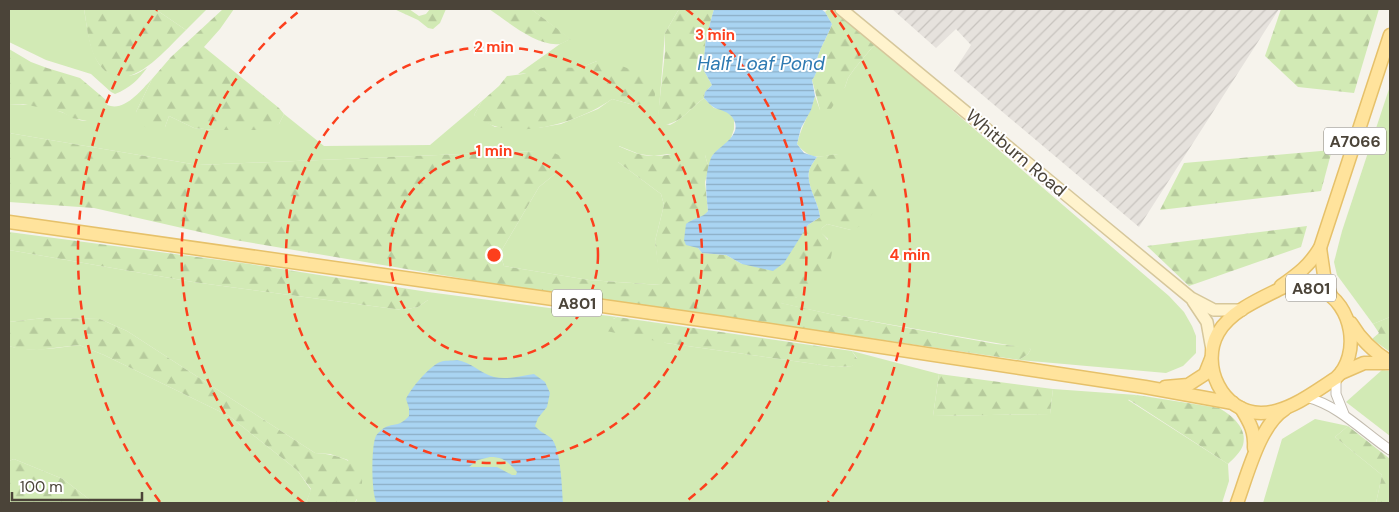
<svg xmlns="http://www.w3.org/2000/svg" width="1399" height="512" font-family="'DM Sans',sans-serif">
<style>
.industrial{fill:url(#industrial-furrows)}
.grass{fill:#d2eab5}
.forest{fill:url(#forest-firs)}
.water{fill:url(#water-rules);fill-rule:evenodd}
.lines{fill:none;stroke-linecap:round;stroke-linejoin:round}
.minor-casing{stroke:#c2bbae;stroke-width:11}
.secondary-casing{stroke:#d6c79b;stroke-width:14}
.primary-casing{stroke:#e6c16a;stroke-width:15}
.minor{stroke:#fff;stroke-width:9}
.secondary{stroke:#fff3cd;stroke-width:11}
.primary{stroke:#ffe39c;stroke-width:12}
.ring{fill:none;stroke:#fc3f1d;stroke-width:2.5;stroke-dasharray:9 6}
.labels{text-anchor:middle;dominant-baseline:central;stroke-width:4;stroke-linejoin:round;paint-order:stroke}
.shield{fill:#fff;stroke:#817c74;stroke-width:1}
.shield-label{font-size:16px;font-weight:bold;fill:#4b4439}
.street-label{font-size:18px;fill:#4b4439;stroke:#fff}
.water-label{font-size:19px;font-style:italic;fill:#2e7ab2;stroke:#fff}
.centre{fill:#fc3f1d;stroke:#fff;stroke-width:2.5}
.ring-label{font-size:15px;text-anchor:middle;font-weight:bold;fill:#fc3f1d;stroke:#fff;stroke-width:4;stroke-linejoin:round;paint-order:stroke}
</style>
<defs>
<pattern id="industrial-furrows" width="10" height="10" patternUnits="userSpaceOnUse" patternTransform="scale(1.25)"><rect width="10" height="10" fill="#e6e2dd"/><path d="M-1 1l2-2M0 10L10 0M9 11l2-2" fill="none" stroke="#c7c3be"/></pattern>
<pattern id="forest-firs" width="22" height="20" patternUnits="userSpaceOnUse" patternTransform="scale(1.25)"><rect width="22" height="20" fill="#d2eab5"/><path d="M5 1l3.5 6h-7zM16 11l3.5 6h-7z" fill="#b6ca9c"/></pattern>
<pattern id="water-rules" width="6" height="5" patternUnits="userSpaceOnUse" patternTransform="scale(1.25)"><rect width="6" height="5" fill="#a9d4f2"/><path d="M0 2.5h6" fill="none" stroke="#8caec5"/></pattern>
</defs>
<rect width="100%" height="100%" fill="#f6f3ec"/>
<path class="industrial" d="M892,9H1279L1139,227L954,71L971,45L956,29L936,48Z"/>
<g class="grass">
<path d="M9,9H84C88,31 91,76 121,76C125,76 130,76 133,75C138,74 143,70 147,68C138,80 130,88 115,94L111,92L91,74L46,60L9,42Z"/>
<path d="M155,9H207L186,30Z"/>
<path d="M531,9H679L665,33L658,122L670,125C684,118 692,107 704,98L714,108L727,111L734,119V129L730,141L712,156L709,169L705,155L668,154L654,156L639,154L619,146L618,162L661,194L664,205L655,241L661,285L589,280L504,266L500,253L539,187L555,174L535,151L198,165L9,133V105C25,103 48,106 64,113C71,116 78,121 86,121C95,120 104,113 107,105C125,112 140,91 152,79L136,112L165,127L169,116L194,128L215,130L279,124L284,114L324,146L430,145L482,101L474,115L495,127L538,128L561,124L598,109L612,99L634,105L597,61L580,68L518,74L560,44L570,39Z"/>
<path d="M875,44L1169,296L1184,312L1192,326L1196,336V353L1183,366L1166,373L1019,360L1028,354L1031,349L830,314L780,303L785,300L797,297L828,239L820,232L822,228L827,224L851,230L838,154C818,157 811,161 797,144C801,127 810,113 815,96L820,110L845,87L848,78L855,68Z"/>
<path d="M1390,86V317L1373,324L1337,275L1334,262L1342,231Z"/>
<path d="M9,250L193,282L402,310L418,307L428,300V292L617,317L613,319L666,343L836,367L852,366L857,358L852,351L939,374L933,416L1050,414L1053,389L1137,395L1128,400L1228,464L1229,481L1222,503H354L357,500L348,460L330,454L315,453L127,331L100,319L44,318L9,322Z"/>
<path d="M79,345L104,355L229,416L297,470L311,490L306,503H94L63,479L14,459L9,461V346C32,353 55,348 79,345Z"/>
<path d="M1382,370L1390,371V436L1346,402Z"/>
<path d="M1315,419L1348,426L1335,437L1382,475L1376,503H1263L1282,439Z"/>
</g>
<g class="forest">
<path d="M84,9H155L186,30C165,50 123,104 97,61C88,47 87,25 84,9Z"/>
<path d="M223,9H234L220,29L204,47L279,108L284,114L279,124L266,130H215L194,128L169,116L165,127L159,131L146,128L139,122L136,112L152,79L171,57Z"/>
<path d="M394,9H409L419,16L426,14L430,9H446L440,23L433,29L428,28L418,20Z"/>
<path d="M489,9H531L571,39C568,40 563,43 560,44C537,47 507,21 489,9Z"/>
<path d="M679,9H714L706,38L703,69L712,85L705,92L704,98C690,108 681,124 662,125L658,122V115L665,52V33Z"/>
<path d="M828,9H835L875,44L855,68L848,78L845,87L831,109L820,110L812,80C821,68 814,64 819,53C823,43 828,35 832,24L825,12Z"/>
<path d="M1281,9H1379L1354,93L1298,87L1265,56Z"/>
<path d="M9,49L31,62L47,68L80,78L106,100L107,105L104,113L94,121H87L72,118L62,112L23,104L9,105Z"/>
<path d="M606,60L627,68L654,83L655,95L653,102L634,105L612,99C578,123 509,145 474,115L482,101L499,86L507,76L523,74L546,67L580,68L597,61Z"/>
<path d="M9,133L198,165L535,151L552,152L565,158L555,174L539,187L500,253L504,266L589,280L660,285L655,241L664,205L661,194L618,162L614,153L618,146C630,151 641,156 653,156C669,157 685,149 701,149L705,155L709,169L705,182L708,211L705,216L691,221L698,248L702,253L726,255L742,264L796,243L808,225L820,217C819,203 806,186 809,171C810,167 814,161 817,157L838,154L865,169L879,184L878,207L863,225L851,230L827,224L822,228L821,232C825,237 831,242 832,248C833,267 814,287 799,296C793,300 786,299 781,303L830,314L996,344L1027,347L1031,349L1028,354L1019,360L483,282L235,240L94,208L9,202Z"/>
<path d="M1332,150L1321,191L1160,210L1184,163Z"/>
<path d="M1307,226L1301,247L1189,286L1147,246Z"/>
<path d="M9,232L250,264L428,292V300L418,307L402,310L193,282L9,250Z"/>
<path d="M617,317L852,351L859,362L852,366L836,367L666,343L606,331V326L610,321Z"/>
<path d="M1390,317V352L1372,339L1379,333L1373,324Z"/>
<path d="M44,318L100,319L127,331L315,453C334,454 369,461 361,488C359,494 358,499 354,503H306L311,489L297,470L229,416L104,355L79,345L37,350L19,349L9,346V322Z"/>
<path d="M939,374L1053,389L1050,414L933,416Z"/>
<path d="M1137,395L1219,408C1232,415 1248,429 1243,445C1241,452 1233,459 1228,464L1128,399Z"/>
<path d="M1348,426L1390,459V503H1376L1382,475L1335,437Z"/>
<path d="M14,459L63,479L94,503H9V461Z"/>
</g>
<g class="water">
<path d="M714,9H821L825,12L832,24C828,35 823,43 819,53C814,64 821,68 812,80L815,96L811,110L801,128L797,144L804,153L817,157C814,161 810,167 809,171C806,186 819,203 820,217L808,225L784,263L773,271L742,264L726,255L702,253L698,248L686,245L684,240L686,224C693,218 703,218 708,211C706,191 704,177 711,158C715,147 746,136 732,117C727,111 722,111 715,108C711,106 707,101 704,98L705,92L712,85L703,69L706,38Z"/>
<path d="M457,360C471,362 480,373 494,377C507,380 521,376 534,374L545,382L550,393L547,407L538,418L535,426C540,432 546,434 551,438C561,448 562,489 563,503H377C371,495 371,445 376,436C377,434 382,429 384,428C395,422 398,428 409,416V408L406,399C411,388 429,367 440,362C444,360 452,361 457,360ZM490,457C504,457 508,462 517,472L516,475H512L497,467H469L478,460Z"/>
</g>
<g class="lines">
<defs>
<g id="minor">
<path d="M1336,378V394L1344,414"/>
<path d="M1306,397C1340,406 1362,431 1390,450"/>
</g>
<g id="secondary">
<path d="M841,9L1191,298L1214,310H1242"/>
<path d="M1193,301L1207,322L1212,350"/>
</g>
<g id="primary">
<path d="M9,222L723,323L1145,387L1233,403"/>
<path d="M1320,248L1324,275L1331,296"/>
<path d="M1281,286C1298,274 1309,266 1320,248L1390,35"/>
<path d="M1286,286C1298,286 1310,286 1321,290C1353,304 1361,355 1336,378C1314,392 1288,413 1261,413C1222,413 1200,365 1218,333C1231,310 1264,297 1286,286Z"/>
<path d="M1351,323C1361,340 1374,352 1390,362"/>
<path d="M1341,373L1364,363H1390"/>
<path d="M1165,387L1188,385L1205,374L1211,359"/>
<path d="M1241,408C1250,423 1255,431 1254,448"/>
<path d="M1237,503C1247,476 1260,424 1285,409"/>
</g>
</defs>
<use href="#minor" class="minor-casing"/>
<use href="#secondary" class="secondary-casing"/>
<use href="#primary" class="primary-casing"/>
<use href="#minor" class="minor"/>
<use href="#secondary" class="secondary"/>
<use href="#primary" class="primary"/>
</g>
<g class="ring">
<circle cx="494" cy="255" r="104"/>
<circle cx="494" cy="255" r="208"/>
<path d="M304 503A312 312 0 0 1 302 9M686 9A312 312 0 0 1 684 503"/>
<path d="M160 502A416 416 0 0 1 157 10M831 10A416 416 0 0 1 828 502"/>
</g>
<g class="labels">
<g class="shield">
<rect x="1324" y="127.5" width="62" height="27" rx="4"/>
<rect x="1286" y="274.5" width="50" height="27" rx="4"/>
<rect x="552" y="289.5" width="50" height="27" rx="4"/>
</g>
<g class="shield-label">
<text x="1355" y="141">A7066</text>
<text x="1311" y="288">A801</text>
<text x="577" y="303">A801</text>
</g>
<g class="street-label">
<text transform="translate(1016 153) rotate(40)">Whitburn Road</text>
</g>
<g class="water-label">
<text x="761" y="63">Half Loaf Pond</text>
</g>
</g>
<circle cx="494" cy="255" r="8" class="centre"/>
<g class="ring-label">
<text x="715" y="40">3 min</text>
<text x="494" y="52">2 min</text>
<text x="494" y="156">1 min</text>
<text x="910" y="260">4 min</text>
</g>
<rect width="1399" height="512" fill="none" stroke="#4b4439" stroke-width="20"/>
<path d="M12 492v8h130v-8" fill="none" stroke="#4b4439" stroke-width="2.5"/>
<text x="20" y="492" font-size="15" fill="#4b4439" stroke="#ffffff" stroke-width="4" paint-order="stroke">100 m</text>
</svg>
